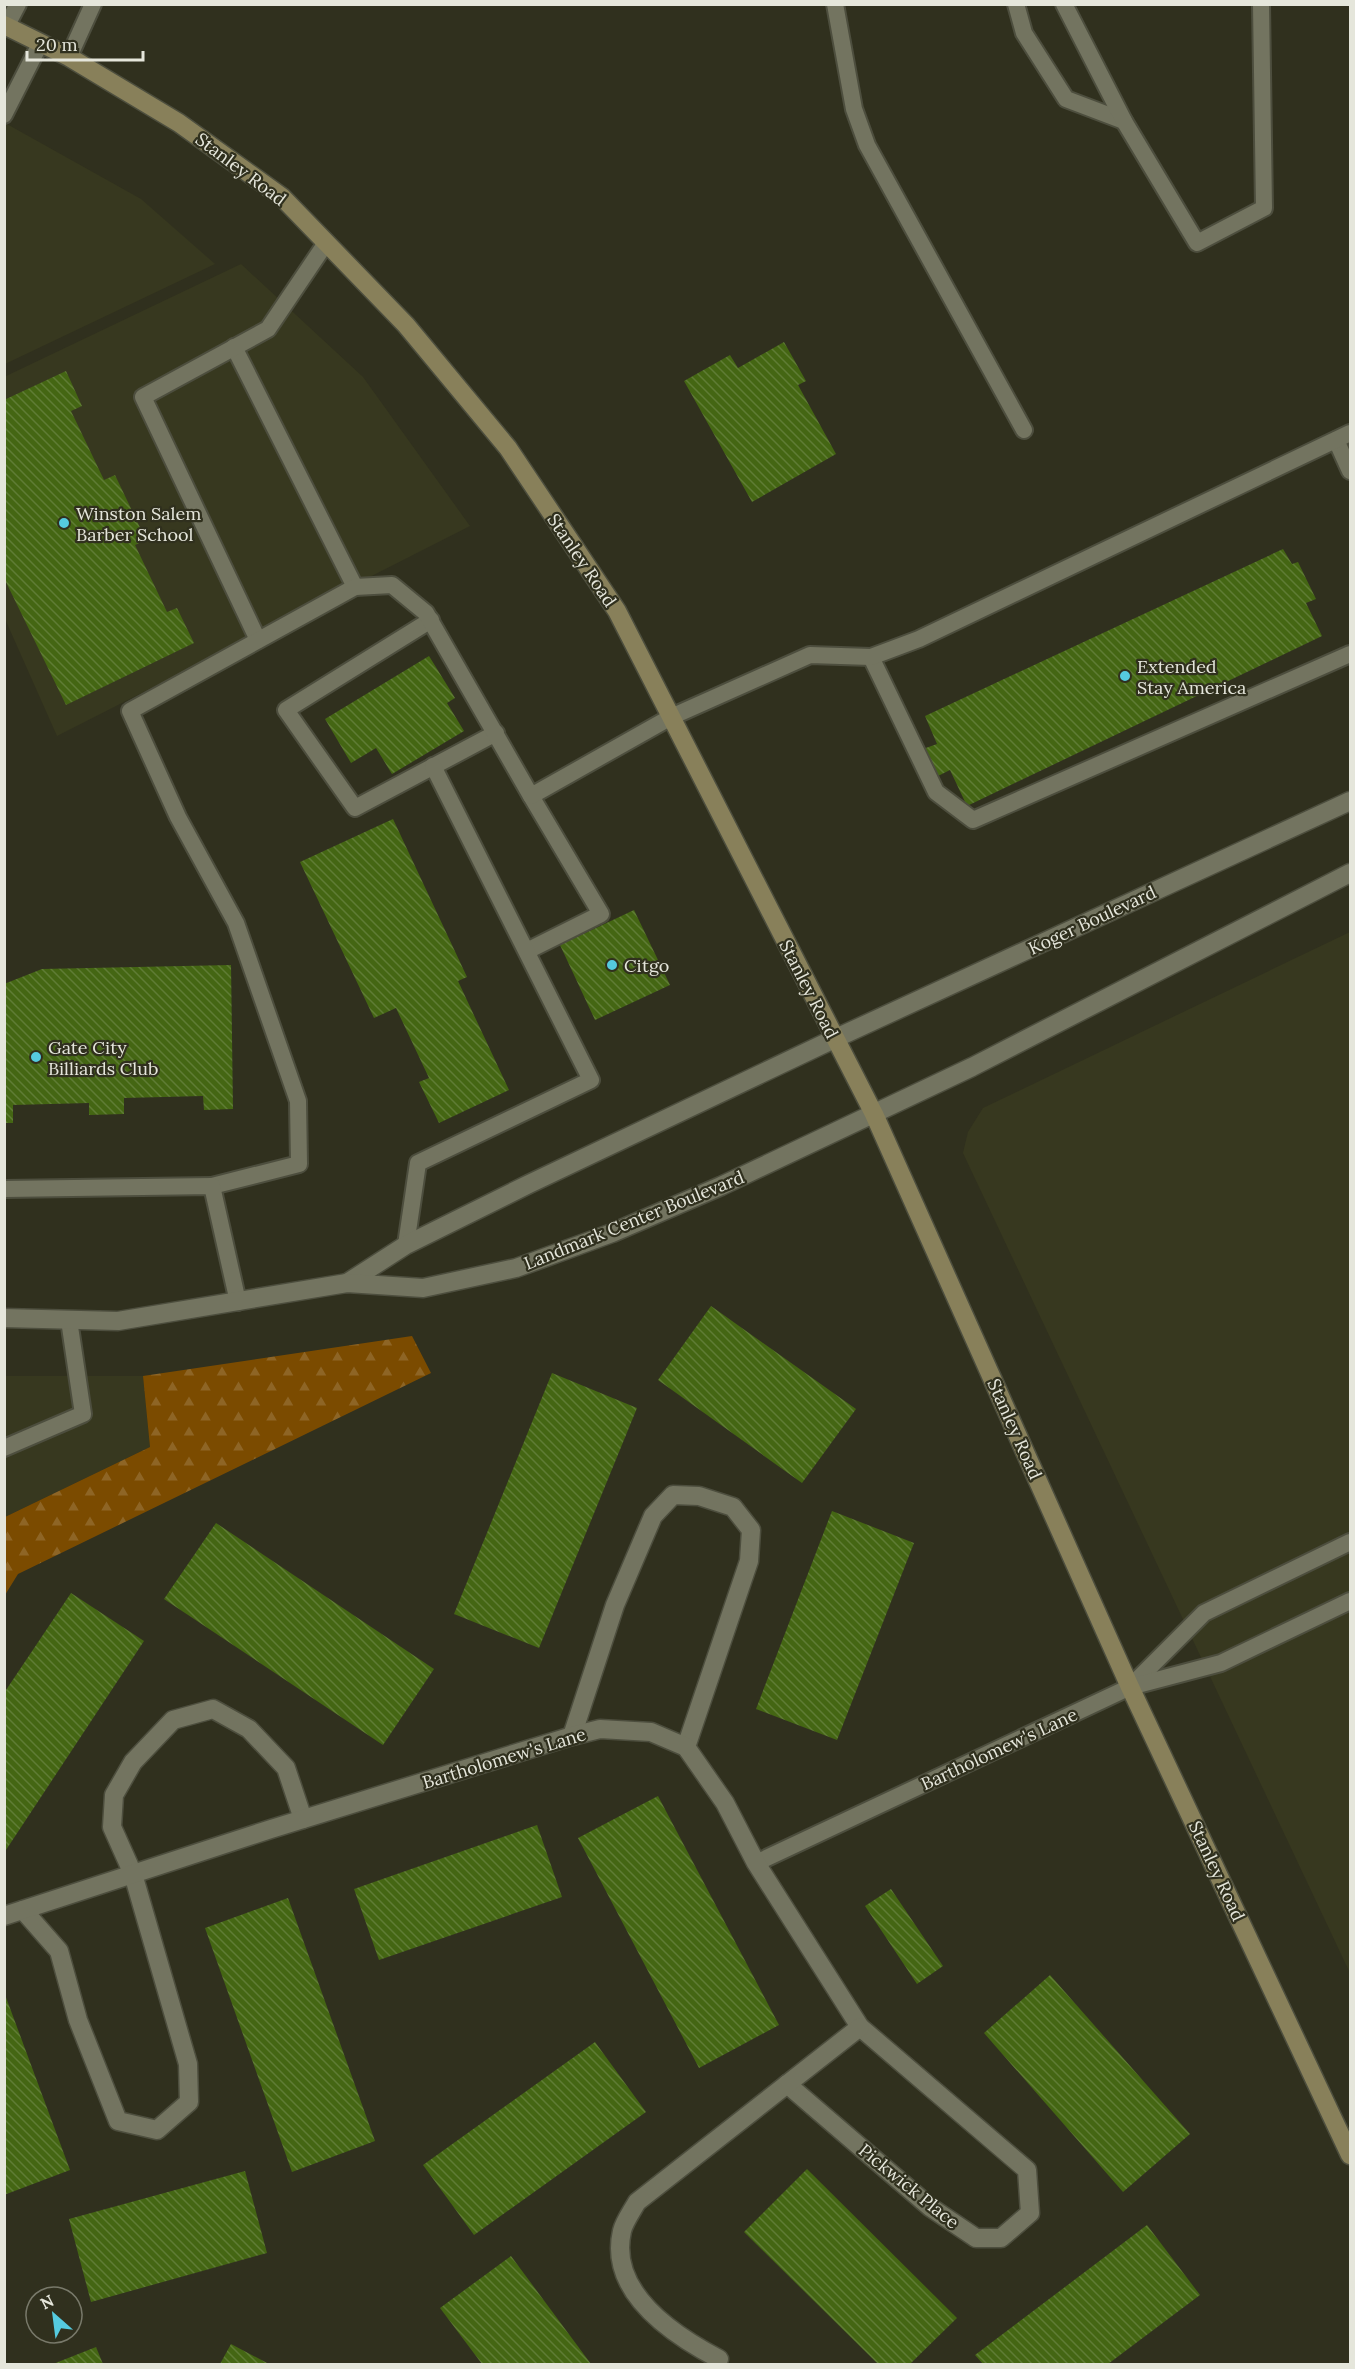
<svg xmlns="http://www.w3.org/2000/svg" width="1355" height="2369" font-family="Lora,serif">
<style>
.built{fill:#37381f}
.forest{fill:url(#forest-firs)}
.building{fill:url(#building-back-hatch)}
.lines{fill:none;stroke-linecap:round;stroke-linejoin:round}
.lane-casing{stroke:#4d4e3e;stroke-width:20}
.street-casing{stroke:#4d4e3e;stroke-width:21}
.secondary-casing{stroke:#4d4e3e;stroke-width:21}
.lane{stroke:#737460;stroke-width:16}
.street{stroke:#737460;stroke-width:18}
.secondary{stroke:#88805a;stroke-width:18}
.poi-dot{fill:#55cadf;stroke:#30301e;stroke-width:2}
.labels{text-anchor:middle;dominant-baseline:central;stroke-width:4.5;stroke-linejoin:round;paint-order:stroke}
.street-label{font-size:18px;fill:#e5e6db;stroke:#30301e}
.poi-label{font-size:18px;fill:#e5e6db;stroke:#30301e;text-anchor:start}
</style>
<defs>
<pattern id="forest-firs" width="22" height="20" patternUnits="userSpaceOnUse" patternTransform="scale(1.5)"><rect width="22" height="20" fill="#7b4b00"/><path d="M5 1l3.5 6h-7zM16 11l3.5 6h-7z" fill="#8e6525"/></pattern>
<pattern id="building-back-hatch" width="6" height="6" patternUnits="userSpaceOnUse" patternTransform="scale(1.5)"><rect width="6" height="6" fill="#446613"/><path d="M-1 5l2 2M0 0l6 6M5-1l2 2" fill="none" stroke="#5f7c35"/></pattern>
</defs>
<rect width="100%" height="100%" fill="#30301e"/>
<g class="built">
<path d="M5,123L141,199L215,264L5,364Z"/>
<path d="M241,264L363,377L470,526L57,736L5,619L4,377Z"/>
<path d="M1350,932V1973L963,1153L968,1132L983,1108Z"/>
<path d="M5,1376H143L150,1447L5,1517Z"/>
</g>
<path class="forest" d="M412,1336L431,1373L18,1574L5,1595V1517L150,1447L143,1376Z"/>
<g class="building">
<path d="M784,342L806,381L798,385L836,454L752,502L684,381L730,355L738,368Z"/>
<path d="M66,371L82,406L71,411L104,480L115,475L146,540L135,545L167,612L177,608L194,643L66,705L4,578V400Z"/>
<path d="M1283,549L1292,564L1298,562L1316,599L1306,603L1322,636L967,806L950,770L936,777L923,749L937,744L925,716Z"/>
<path d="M429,656L455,698L447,703L464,731L392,774L376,748L351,763L325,719Z"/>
<path d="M393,819L467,977L458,981L509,1090L439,1123L419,1082L429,1078L396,1008L374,1018L300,862Z"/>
<path d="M634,910L670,985L595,1020L560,945Z"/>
<path d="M231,965L233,1109L204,1110L203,1096L124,1098V1114L89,1115V1103L13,1105V1123H4V984L42,969Z"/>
<path d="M711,1306L856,1409L802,1483L658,1380Z"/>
<path d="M552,1373L637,1408L539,1648L454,1614Z"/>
<path d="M832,1511L914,1543L837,1740L756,1709Z"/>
<path d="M216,1523L434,1669L383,1745L164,1599Z"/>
<path d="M71,1593L144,1641L4,1853V1693Z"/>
<path d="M658,1796L779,2025L699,2068L578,1838Z"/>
<path d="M537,1825L562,1897L379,1960L354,1889Z"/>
<path d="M891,1889L943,1966L917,1984L865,1906Z"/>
<path d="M288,1898L375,2141L292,2172L205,1928Z"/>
<path d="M1050,1975L1190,2134L1123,2192L984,2033Z"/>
<path d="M4,1992L70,2170L4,2195Z"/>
<path d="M595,2042L646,2112L474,2235L423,2165Z"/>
<path d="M807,2169L957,2318L910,2364H878L744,2232Z"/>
<path d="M245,2171L267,2253L91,2302L69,2219Z"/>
<path d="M1147,2225L1200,2295L1108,2364H983L975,2355Z"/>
<path d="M511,2256L591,2364H482L440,2308Z"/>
<path d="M231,2344L269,2364H220Z"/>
<path d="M96,2347L103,2364H53Z"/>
</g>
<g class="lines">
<defs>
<g id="lane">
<path d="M835,4L854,109L867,145L1024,430"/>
<path d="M1016,4L1024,33L1066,99L1124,121"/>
<path d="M1064,4L1124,121L1197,243L1264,208L1261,4"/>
<path d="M7,25L18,4"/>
<path d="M69,57L93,4"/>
<path d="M4,115L40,44"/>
<path d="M234,347L355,587"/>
<path d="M1336,440L1350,471"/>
<path d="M431,620L286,710L355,808L496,733"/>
<path d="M258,640L143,397L268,329L326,243"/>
<path d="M871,657L936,792L973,820L1350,654"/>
<path d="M527,951L601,914L531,796"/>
<path d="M212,1186L299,1164L298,1101L236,923L178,817L130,711L355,587L392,585L426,613L531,796L671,717L810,655L871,657L919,639L1350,433"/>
<path d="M4,1189L212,1186L238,1302"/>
<path d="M406,1245L418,1163L591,1080L433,766"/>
<path d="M4,1448L83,1414L69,1320"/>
<path d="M1131,1686L1204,1613L1350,1542"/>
<path d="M756,1863L1130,1687L1221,1663L1350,1601"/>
</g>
<g id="street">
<path d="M347,1283L406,1245L529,1184L834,1039L1350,801"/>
<path d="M4,1318L118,1321L347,1283L423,1288L516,1268L612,1233L721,1186L972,1067L1350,873"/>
<path d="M572,1736L615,1605L653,1516L673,1495L699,1496L733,1507L751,1530L749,1561L686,1747"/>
<path d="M23,1910L59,1951L78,2020L118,2121L157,2130L189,2102L188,2064L133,1874L112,1827L114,1795L133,1762L173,1720L213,1709L249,1729L286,1768L303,1819"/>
<path d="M4,1916L271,1829L572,1736L600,1729L651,1732L686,1747L725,1803L756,1863L860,2027L1027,2170L1030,2213L1001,2238H976L930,2207L787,2084"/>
<path d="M719,2359C673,2335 608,2292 622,2231C624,2222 632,2211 637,2202L860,2027"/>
</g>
<path id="secondary" d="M4,25L69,57L179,123L282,197L406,325L508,448L617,611L874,1114L1130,1687L1350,2155"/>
</defs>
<use href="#lane" class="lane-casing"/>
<use href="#street" class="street-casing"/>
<use href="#secondary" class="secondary-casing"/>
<use href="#lane" class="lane"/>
<use href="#street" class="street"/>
<use href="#secondary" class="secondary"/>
</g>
<g class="poi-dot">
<circle cx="64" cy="523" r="6"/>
<circle cx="1125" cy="676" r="6"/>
<circle cx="612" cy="965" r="6"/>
<circle cx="36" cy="1057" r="6"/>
</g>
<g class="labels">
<g class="street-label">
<text transform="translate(241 169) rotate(37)">Stanley Road</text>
<text transform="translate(582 560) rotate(56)">Stanley Road</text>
<text transform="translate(1092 920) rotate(-25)">Koger Boulevard</text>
<text transform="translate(809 989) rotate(63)">Stanley Road</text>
<text transform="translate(634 1220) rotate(-22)">Landmark Center Boulevard</text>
<text transform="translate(1015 1429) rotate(66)">Stanley Road</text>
<text transform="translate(999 1749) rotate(-25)">Bartholomew's Lane</text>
<text transform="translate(504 1758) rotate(-17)">Bartholomew's Lane</text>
<text transform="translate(1217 1871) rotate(65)">Stanley Road</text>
<text transform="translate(909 2186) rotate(39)">Pickwick Place</text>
</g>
<g class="poi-label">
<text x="76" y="513">Winston Salem<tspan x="76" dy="21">Barber School</tspan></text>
<text x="1137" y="666">Extended<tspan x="1137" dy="21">Stay America</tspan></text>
<text x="624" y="965">Citgo</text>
<text x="48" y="1047">Gate City<tspan x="48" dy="21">Billiards Club</tspan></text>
</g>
</g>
<rect width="1355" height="2369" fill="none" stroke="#e5e6db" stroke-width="12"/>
<g transform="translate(54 2315) rotate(332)"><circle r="28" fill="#30301e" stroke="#78796a" stroke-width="1.5"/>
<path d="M0-4.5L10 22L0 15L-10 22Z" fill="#55cadf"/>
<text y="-9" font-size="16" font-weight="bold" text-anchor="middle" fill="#e5e6db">N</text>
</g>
<path d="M27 51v9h116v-9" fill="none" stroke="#e5e6db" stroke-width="3"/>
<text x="36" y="51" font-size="18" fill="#e5e6db" stroke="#30301e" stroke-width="4.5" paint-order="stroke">20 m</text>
</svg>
